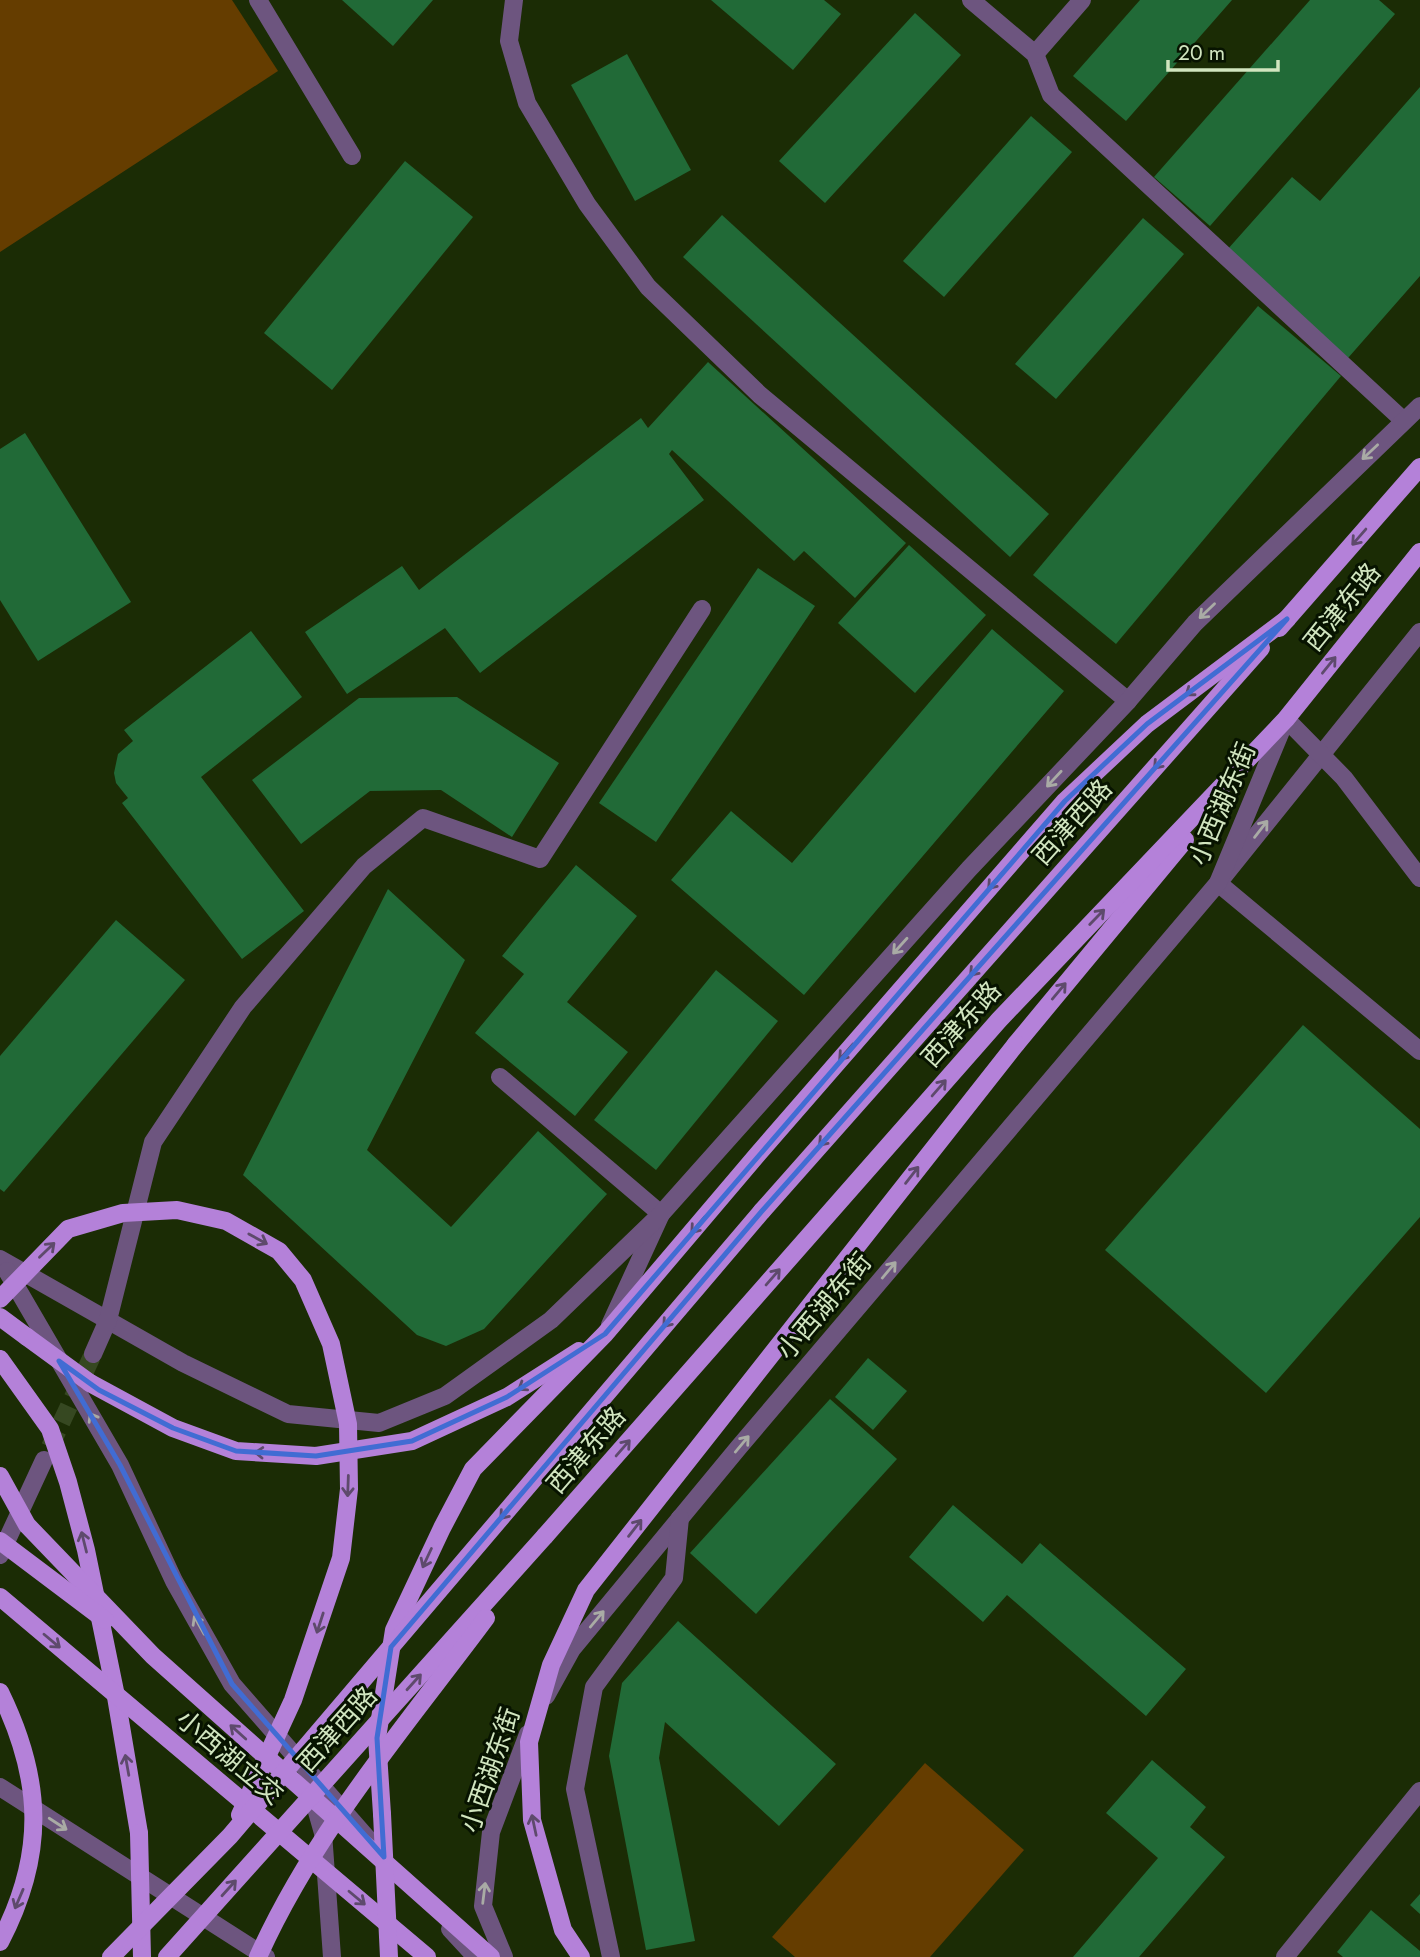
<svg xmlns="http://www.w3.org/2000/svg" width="1420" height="1957" font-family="Jost,'Noto Sans SC',sans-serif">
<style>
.green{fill:#653d00}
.building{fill:#216a37}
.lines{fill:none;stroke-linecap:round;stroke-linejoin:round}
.minor-tunnel{stroke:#364821;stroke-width:18;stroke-dasharray:18 9;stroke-linecap:butt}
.minor{stroke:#6d557f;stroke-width:18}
.major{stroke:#b481d9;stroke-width:18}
.major-bridge{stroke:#b481d9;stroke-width:18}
.oneway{stroke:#a9aba5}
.oneway2{stroke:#5e4a6c}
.marked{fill:none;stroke:#416cd3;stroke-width:5;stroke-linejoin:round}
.labels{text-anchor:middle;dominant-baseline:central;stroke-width:6;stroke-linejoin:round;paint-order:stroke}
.street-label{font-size:26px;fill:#d1e5bf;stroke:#071300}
</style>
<rect width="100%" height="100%" fill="#1b2c05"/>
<g class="green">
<path d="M0,0H232L278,71L0,252Z"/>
<path d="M925,1763L1024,1850L930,1957H795L772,1937Z"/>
</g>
<g class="building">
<path d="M342,0H433L393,46Z"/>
<path d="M711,0H824L841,14L793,70Z"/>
<path d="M1140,0H1232L1126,121L1073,76Z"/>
<path d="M1310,0H1379L1395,14L1210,226L1154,177Z"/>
<path d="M915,13L961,55L825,203L779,161Z"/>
<path d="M627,54L691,170L635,201L571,85Z"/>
<path d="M1420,87V276L1348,358L1227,250L1292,177L1320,201Z"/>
<path d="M1031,116L1072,152L944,297L903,261Z"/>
<path d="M405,161L473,217L332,390L264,333Z"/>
<path d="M722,215L1049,514L1010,557L683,257Z"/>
<path d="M1143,218L1184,254L1056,399L1015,364Z"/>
<path d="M1258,306L1341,376L1116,644L1033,575Z"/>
<path d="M708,362L906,543L855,598L804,551L794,561L672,450L669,454L704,500L480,673L445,628L347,694L305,632L402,566L419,590L641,418L648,428Z"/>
<path d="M25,433L131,602L38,661L0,600V449Z"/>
<path d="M909,545L986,615L915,693L838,623Z"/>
<path d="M758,568L815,606L656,842L599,803Z"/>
<path d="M992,629L1064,691L804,995L671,880L731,811L792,863Z"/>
<path d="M251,631L302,697L201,777L304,911L242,959L122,803L128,798L116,783L114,773L118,754L133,741L124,730Z"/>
<path d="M457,697L559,763L512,837L441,790L370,791L301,844L252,780L359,698Z"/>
<path d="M576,865L637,916L567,1002L628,1052L575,1116L475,1033L524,974L502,956Z"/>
<path d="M388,889L465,960L367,1150L451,1227L538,1131L607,1194L484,1329L446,1346L417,1335L243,1175Z"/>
<path d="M116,920L185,980L4,1192L0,1189V1056Z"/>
<path d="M716,970L778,1021L656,1170L594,1120Z"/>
<path d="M1303,1025L1420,1129V1217L1266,1393L1105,1250Z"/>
<path d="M868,1358L907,1391L873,1430L835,1397Z"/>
<path d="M830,1399L897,1459L756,1614L690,1553Z"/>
<path d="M953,1505L1022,1564L1040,1543L1186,1669L1146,1716L1007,1595L983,1622L909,1557Z"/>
<path d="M678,1621L836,1764L779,1826L665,1722L659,1758L695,1941L646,1950L609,1756L622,1683Z"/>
<path d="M1152,1760L1206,1807L1190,1827L1225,1857L1139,1957H1073L1158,1858L1106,1813Z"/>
<path d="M1420,1894V1914L1410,1905Z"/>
<path d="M1371,1910L1420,1951V1957H1343L1337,1952Z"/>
</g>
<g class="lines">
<path class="minor-tunnel" d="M50,1447L93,1354"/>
<g class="minor">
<path d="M258,0L352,156"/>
<path d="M514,0L509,41L527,103L587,204L648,287L760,395L1128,701"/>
<path d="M971,0L1035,54L1051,95L1404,421"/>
<path d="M1035,54L1082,0"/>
<path d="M1420,632L1218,883L1420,1051"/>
<path d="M500,1077L661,1214L610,1325"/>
<path d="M0,1259L183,1363L288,1414L379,1423L445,1396L551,1320L661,1214L969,869L1128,701L1195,623L1420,406"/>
<path d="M7,1271L120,1465L174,1581L232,1684L367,1838"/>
<path d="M93,1354L108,1320L153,1142L243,1007L364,866L423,818L540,859L702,609"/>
<path d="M0,1555L44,1460"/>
<path d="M546,1696L572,1649L739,1447L1218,883L1286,719L1344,778L1420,878"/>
<path d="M0,1787L266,1957"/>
<path d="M312,1794L323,1833L332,1957"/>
<path d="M450,1929L476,1957"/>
<path d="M504,1957L483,1906L491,1832L528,1734"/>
<path d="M611,1957L575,1789L594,1687L674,1578L680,1518"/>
<path d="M1285,1957L1420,1791"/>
</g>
<g class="major">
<path d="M1279,628L1420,467"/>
<path d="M1016,1044L1185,840"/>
<path d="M762,1211L1261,648"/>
<path d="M0,1317L27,1337"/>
<path d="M0,1359L50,1429L68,1482L86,1550L115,1691L139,1833"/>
<path d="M90,1383L173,1428L236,1451L316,1456L412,1441L507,1397L579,1351"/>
<path d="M545,1536L999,1020L1286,719L1420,552"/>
<path d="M382,1814L377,1738L394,1630L442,1528L473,1469L605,1334L757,1155L1065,801L1147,724L1287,619"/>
</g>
<g class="major-bridge">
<path d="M0,1299L68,1229L123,1213L177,1210L226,1221L279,1251L303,1280L331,1344L348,1424L349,1489L341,1558L293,1700L240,1815"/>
<path d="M27,1337L90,1383"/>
<path d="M0,1476L27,1525L153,1656L491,1957"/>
<path d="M0,1541L105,1620"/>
<path d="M0,1597L427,1957"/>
<path d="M0,1692C43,1780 46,1854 0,1942"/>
<path d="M382,1814L389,1957"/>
<path d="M139,1833L142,1957"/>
<path d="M111,1957L230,1836L762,1211"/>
<path d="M167,1957L545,1536"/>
<path d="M258,1957C314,1832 405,1727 486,1618"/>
<path d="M581,1957L563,1930L532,1820L529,1742L551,1665L586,1590L1016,1044"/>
</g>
</g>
<defs><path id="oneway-shaft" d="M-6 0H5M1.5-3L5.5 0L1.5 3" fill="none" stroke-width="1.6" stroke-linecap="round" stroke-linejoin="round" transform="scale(1.75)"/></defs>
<g class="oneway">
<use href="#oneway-shaft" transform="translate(1370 452) rotate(137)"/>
<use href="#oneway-shaft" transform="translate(1207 611) rotate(136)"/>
<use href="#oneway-shaft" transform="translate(1054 779) rotate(133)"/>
<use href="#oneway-shaft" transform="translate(1261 829) rotate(-52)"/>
<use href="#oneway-shaft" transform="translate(900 946) rotate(132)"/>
<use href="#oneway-shaft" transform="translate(889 1270) rotate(-50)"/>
<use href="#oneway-shaft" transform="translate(95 1422) rotate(-120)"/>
<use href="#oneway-shaft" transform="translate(742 1444) rotate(-50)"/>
<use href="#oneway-shaft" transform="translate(597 1619) rotate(-50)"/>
<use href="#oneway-shaft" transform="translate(199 1625) rotate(-119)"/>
<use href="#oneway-shaft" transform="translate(58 1824) rotate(33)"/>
<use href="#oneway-shaft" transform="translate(484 1893) rotate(-83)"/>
</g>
<g class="oneway2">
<use href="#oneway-shaft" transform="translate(1359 537) rotate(131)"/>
<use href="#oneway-shaft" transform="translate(1329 665) rotate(-51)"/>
<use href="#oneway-shaft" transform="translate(1194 689) rotate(143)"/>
<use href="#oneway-shaft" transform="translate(1161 761) rotate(132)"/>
<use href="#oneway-shaft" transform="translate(995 881) rotate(131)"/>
<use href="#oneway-shaft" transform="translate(1097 917) rotate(-46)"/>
<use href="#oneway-shaft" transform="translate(977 968) rotate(132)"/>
<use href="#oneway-shaft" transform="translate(1059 991) rotate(-50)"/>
<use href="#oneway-shaft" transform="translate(846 1052) rotate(131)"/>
<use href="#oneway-shaft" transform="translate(939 1088) rotate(-49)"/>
<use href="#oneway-shaft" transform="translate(826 1138) rotate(132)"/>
<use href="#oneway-shaft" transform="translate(912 1175) rotate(-52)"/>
<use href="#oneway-shaft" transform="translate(698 1225) rotate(130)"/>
<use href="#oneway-shaft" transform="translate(258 1239) rotate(29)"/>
<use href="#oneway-shaft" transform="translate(47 1250) rotate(-44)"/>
<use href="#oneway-shaft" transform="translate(773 1277) rotate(-49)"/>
<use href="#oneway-shaft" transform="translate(670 1319) rotate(130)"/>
<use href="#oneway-shaft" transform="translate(527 1384) rotate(147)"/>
<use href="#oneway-shaft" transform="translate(623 1448) rotate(-49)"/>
<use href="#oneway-shaft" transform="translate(265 1453) rotate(-176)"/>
<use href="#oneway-shaft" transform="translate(348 1486) rotate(92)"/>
<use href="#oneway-shaft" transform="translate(507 1511) rotate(130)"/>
<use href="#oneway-shaft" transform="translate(635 1528) rotate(-52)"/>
<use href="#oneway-shaft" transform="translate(84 1542) rotate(-104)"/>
<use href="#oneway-shaft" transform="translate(427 1558) rotate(115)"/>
<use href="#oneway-shaft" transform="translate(320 1623) rotate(108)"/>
<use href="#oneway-shaft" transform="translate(52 1641) rotate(40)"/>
<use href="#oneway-shaft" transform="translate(414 1682) rotate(-48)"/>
<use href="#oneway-shaft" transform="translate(238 1732) rotate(-138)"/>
<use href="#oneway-shaft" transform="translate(127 1765) rotate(-100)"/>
<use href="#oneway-shaft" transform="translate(534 1825) rotate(-102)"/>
<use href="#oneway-shaft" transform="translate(229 1888) rotate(-48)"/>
<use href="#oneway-shaft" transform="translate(357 1898) rotate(40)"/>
<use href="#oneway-shaft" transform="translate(19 1899) rotate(113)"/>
</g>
<path class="marked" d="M1287,619L762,1211L391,1647L377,1738L384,1857L232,1684L120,1465L59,1361L99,1390L173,1428L236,1451L316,1456L412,1441L507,1397L605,1334L1065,801L1147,724Z"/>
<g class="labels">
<g class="street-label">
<text transform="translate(1342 607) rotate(-51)">西津东路</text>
<text transform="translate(1222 804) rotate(-67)">小西湖东街</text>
<text transform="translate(1072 822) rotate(-48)">西津西路</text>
<text transform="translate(961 1024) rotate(-48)">西津东路</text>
<text transform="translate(824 1306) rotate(-50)">小西湖东街</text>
<text transform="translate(586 1450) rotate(-49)">西津东路</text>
<text transform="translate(337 1729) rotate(-48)">西津西路</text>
<text transform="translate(230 1757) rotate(40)">小西湖立交</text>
<text transform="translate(490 1770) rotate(-71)">小西湖东街</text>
</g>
</g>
<path d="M1168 60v10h110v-10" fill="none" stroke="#d1e5bf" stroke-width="3.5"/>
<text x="1178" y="60" font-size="21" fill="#d1e5bf" stroke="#071300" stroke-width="5" paint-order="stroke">20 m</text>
</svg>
